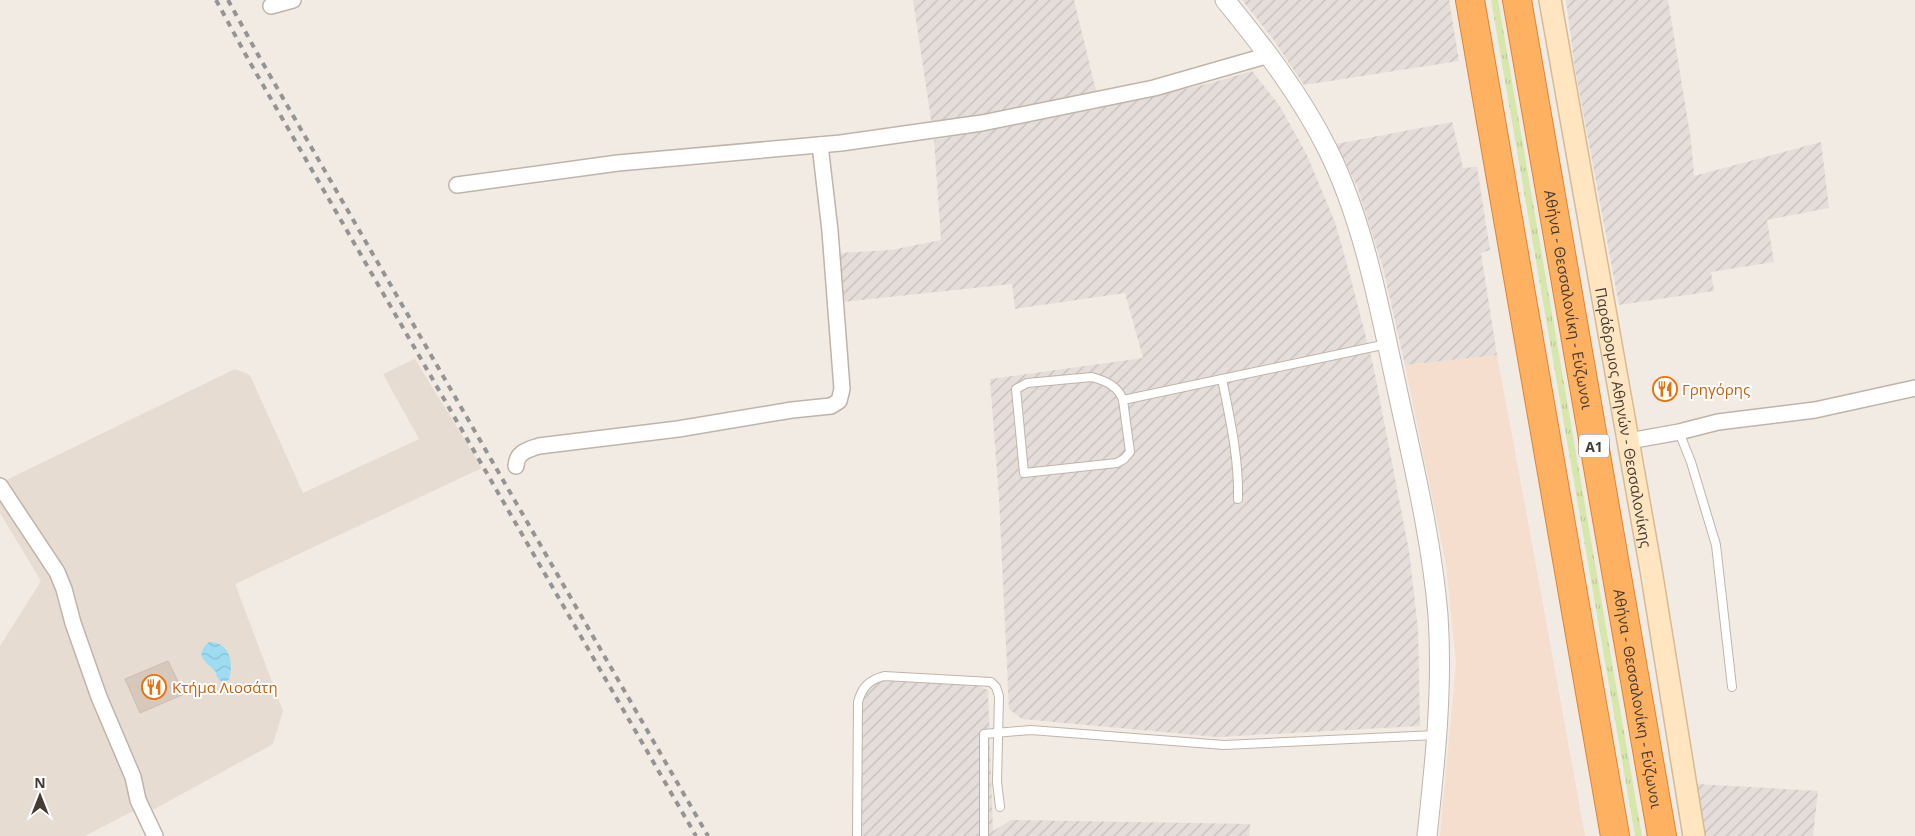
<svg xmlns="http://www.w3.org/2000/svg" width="1915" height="836" font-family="'Open Sans',sans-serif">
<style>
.residential{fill:#e6dcd2}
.commercial{fill:#f5dece}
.industrial{fill:url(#industrial-furrows)}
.grass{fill:url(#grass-tufts)}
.water{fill:url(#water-waves)}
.building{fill:#d7c8bc;stroke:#cfbcac}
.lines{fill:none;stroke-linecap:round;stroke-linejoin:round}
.service-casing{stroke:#c0b4a9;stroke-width:10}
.minor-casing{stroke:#c0b4a9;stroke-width:18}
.tertiary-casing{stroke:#c0b4a9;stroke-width:21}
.secondary-casing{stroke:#d6ba94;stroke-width:24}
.motorway-casing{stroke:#df8331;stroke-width:30}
.service{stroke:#fff;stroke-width:8}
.minor{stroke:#fff;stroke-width:15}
.tertiary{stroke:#fff;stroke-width:19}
.secondary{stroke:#ffe6c1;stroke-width:21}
.motorway{stroke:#ffb162;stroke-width:28}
.rail{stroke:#949494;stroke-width:4;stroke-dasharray:6 6;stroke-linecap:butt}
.labels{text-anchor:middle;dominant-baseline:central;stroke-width:4;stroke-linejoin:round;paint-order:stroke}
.shield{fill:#fff;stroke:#7c7671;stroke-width:1}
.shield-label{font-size:14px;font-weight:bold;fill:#443b34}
.street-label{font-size:15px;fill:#443b34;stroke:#fff}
.food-label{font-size:15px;fill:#c56008;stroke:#fff;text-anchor:start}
</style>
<defs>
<pattern id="industrial-furrows" width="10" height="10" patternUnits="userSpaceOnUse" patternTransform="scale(1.25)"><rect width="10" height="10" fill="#e4ddd9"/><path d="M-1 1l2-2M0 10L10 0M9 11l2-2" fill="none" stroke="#c5bfbb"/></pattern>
<pattern id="grass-tufts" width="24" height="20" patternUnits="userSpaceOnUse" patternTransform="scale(1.25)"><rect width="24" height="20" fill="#d6e7ab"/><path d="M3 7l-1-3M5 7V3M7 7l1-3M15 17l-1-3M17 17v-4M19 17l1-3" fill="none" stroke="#b9c794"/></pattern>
<pattern id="water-waves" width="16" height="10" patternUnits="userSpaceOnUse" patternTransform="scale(1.25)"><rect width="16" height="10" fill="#9edcf1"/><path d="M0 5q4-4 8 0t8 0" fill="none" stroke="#89becf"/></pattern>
</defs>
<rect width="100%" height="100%" fill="#f2ebe4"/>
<path class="residential" d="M415,359L482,468L235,584L283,711L273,744L149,812H131L85,836H0V646L41,581L0,513V483L235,369L250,375L303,493L419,439L383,374Z"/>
<path class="commercial" d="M1497,355L1529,527L1585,836H1440L1456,663L1446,565L1405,365Z"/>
<g class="industrial">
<path d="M913,0H1074L1097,95L932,126Z"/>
<path d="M1242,0H1449L1459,61L1304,85L1273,39Z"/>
<path d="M1566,0H1668L1691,140L1694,176L1821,142L1829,208L1767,220L1774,262L1711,272L1714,291L1619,305L1575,69Z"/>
<path d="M1252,71L1279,105L1306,153L1335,222L1348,268L1373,364L1409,551L1418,629L1420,726L1217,737L1022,719L1009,709L999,498L990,379L1143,358L1125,293L1015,309L1012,284L842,302L838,253L891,250L941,240L934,140L1095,109L1215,82Z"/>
<path d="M1452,122L1463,168L1477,167L1490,250L1481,253L1497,355L1405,365L1383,268L1357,186L1336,144Z"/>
<path d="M882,680L978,686L988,690L993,831L1011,820L1250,824L1249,836H860L861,704L865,691L868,686Z"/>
<path d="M1697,784L1818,791L1813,836H1705Z"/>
</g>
<path class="grass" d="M1491,0H1498L1642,836H1635Z"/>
<path class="water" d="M209,642C230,642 234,663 229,680C221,683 217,681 216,672C206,661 193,656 209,642Z"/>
<path class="building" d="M168,661L184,694L140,713L125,679Z"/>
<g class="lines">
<defs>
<g id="service">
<path d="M1092,377C1106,381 1118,386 1123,400L1130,452L1124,459L1117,463L1024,473L1016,389L1027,383Z"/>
<path d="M1222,379C1230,419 1239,458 1238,499"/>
<path d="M1123,400L1387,344"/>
<path d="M1679,432L1691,462L1716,545L1732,687"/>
<path d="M857,836L858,702C862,687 869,680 884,676L991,682L996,687L999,696L997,782L1000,807"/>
<path d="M984,836V734L1031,730L1224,745L1436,735"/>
</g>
<g id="minor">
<path d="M271,6L293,0"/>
<path d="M457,185L618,163L841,143L982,123L1154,88L1269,55"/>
<path d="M1629,441L1679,432L1718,422L1815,410L1915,388"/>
<path d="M516,466C517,452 527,450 539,446L678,429L792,410L831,406L839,401L842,389L830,231L820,145"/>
<path d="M0,486L57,572L64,589L73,623L99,697L133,777L138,800L155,836"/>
</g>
<path id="tertiary" d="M1225,0C1264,48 1300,94 1328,150C1362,219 1377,296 1393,370C1410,451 1431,532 1438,615C1443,688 1435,763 1427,836"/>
<g id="secondary">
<path id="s1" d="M1550,0L1651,570L1694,836"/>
</g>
<g id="motorway">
<path d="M1470,0L1615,836"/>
<path id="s2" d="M1517,0L1662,836"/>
</g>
</defs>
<use href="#service" class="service-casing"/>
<use href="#minor" class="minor-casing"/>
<use href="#tertiary" class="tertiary-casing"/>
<use href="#secondary" class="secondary-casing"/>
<use href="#motorway" class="motorway-casing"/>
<use href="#service" class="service"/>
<use href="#minor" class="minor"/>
<use href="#tertiary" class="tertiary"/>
<use href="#secondary" class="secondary"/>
<use href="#motorway" class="motorway"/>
<g class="rail">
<path d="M216,0L248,59L696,836"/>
<path d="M228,0L257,53L708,836"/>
</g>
</g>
<defs>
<symbol id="restaurant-ring" viewBox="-11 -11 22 22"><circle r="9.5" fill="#fff" stroke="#e8710a" stroke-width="1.5"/><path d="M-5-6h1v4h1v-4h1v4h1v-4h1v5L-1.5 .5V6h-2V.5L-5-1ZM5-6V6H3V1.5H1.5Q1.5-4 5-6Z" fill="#e8710a"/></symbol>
</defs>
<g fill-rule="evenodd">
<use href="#restaurant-ring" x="1651" y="375" width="28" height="28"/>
<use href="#restaurant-ring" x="140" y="673" width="28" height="28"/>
</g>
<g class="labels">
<rect class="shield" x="1579" y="434.5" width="30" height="23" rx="4"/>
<g class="shield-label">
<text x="1594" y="446">Α1</text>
</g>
<g class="street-label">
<text stroke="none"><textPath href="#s2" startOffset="304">Αθήνα - Θεσσαλονίκη - Εύζωνοι</textPath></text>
<text stroke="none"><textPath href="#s1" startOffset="424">Παράδρομος Αθηνών - Θεσσαλονίκης</textPath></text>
<text stroke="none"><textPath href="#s2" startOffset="709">Αθήνα - Θεσσαλονίκη - Εύζωνοι</textPath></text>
</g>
<g class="food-label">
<text x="1682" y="389">Γρηγόρης</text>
<text x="172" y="687">Κτήμα Λιοσάτη</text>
</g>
</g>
<g transform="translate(40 796)" stroke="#ffffff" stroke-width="4" paint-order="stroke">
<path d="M0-4L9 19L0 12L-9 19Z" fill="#443b34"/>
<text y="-8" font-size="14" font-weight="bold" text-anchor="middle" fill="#443b34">N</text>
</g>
</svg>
